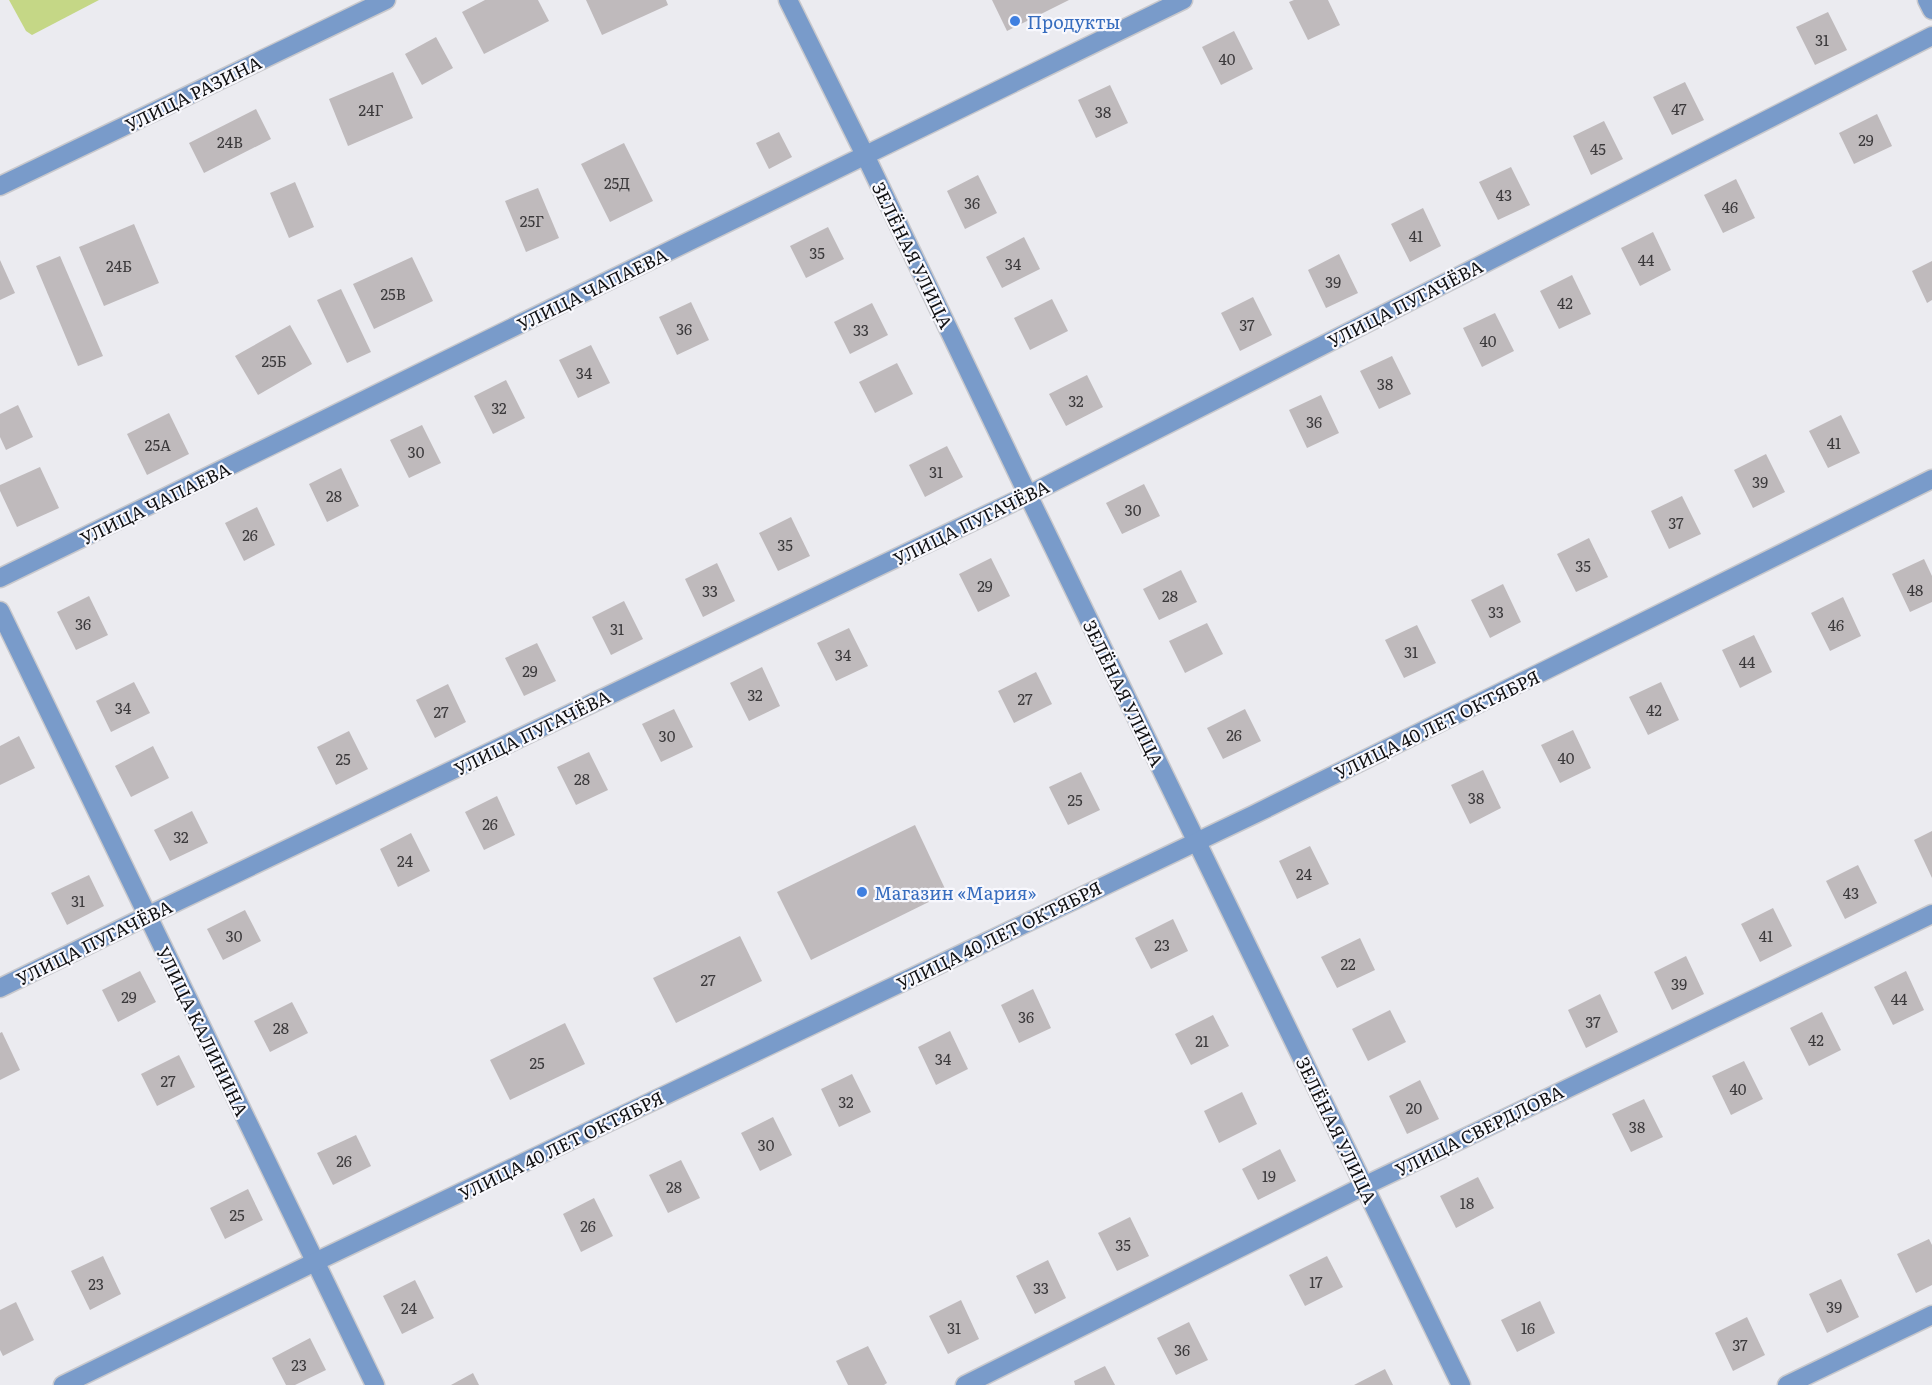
<svg xmlns="http://www.w3.org/2000/svg" width="1932" height="1385" font-family="Literata,serif">
<style>
.green{fill:#c5d786}
.building{fill:#bfbabc}
.lines{fill:none;stroke-linecap:round;stroke-linejoin:round}
.street-casing{stroke:#c8c8cc;stroke-width:21}
.street{stroke:#799bca;stroke-width:18}
.shop-dot{fill:#3f7fe0;stroke:#f8f8fd;stroke-width:2}
.labels{text-anchor:middle;dominant-baseline:central;stroke-width:4.5;stroke-linejoin:round;paint-order:stroke}
.number-label{font-size:15px;fill:#3c3a3c}
.shop-label{font-size:18px;fill:#366cbe;stroke:#f8f8fd;text-anchor:start}
.street-label{font-size:18px;fill:#101012;stroke:#f8f8fd}
</style>
<rect width="100%" height="100%" fill="#ebebf0"/>
<path class="green" d="M9,0H99L32,35L26,31Z"/>
<g class="building">
<path d="M485,0H538L549,21L484,54L462,12Z"/>
<path d="M586,0H666L668,5L602,35Z"/>
<path d="M992,0H1069L1007,31Z"/>
<path d="M1294,0H1328L1340,25L1308,40L1289,2Z"/>
<path d="M1828,12L1847,50L1815,65L1796,27Z"/>
<path d="M1234,31L1253,69L1221,85L1202,47Z"/>
<path d="M436,37L453,68L422,85L405,54Z"/>
<path d="M393,72L413,118L348,146L329,99Z"/>
<path d="M1685,82L1704,120L1672,135L1653,97Z"/>
<path d="M1110,85L1128,123L1096,138L1078,100Z"/>
<path d="M256,109L271,139L204,173L189,143Z"/>
<path d="M1877,114L1892,146L1854,164L1839,133Z"/>
<path d="M1604,121L1623,159L1591,175L1573,136Z"/>
<path d="M779,132L792,157L769,169L756,143Z"/>
<path d="M624,143L653,201L610,222L581,164Z"/>
<path d="M1511,167L1530,205L1498,220L1479,182Z"/>
<path d="M978,175L997,213L965,229L947,191Z"/>
<path d="M1736,179L1755,218L1723,233L1704,195Z"/>
<path d="M295,182L314,227L289,238L270,193Z"/>
<path d="M538,188L559,238L526,252L505,201Z"/>
<path d="M1423,208L1441,246L1410,262L1391,224Z"/>
<path d="M134,224L159,283L104,306L79,247Z"/>
<path d="M828,227L844,259L806,278L790,246Z"/>
<path d="M1653,232L1671,270L1640,286L1621,248Z"/>
<path d="M1024,237L1040,269L1002,288L986,257Z"/>
<path d="M1339,254L1358,293L1326,308L1308,270Z"/>
<path d="M60,256L103,356L78,366L36,266Z"/>
<path d="M412,257L433,301L374,329L353,284Z"/>
<path d="M0,260L15,293L0,300Z"/>
<path d="M1932,261V300L1927,303L1912,271Z"/>
<path d="M1572,275L1591,314L1559,329L1540,291Z"/>
<path d="M341,289L371,352L347,363L317,300Z"/>
<path d="M1253,297L1272,335L1240,351L1221,313Z"/>
<path d="M1052,299L1068,331L1030,350L1014,318Z"/>
<path d="M691,302L709,340L677,355L659,317Z"/>
<path d="M872,303L888,335L850,354L834,322Z"/>
<path d="M1495,313L1514,351L1482,367L1463,328Z"/>
<path d="M290,325L312,364L258,395L235,356Z"/>
<path d="M591,345L610,383L578,398L559,360Z"/>
<path d="M1392,356L1411,394L1379,409L1360,371Z"/>
<path d="M897,363L913,394L875,413L859,382Z"/>
<path d="M1087,375L1103,407L1066,426L1049,394Z"/>
<path d="M506,380L525,418L493,434L474,396Z"/>
<path d="M1321,395L1339,433L1307,448L1289,410Z"/>
<path d="M18,405L33,437L6,450L0,437V414Z"/>
<path d="M169,413L189,454L147,475L127,434Z"/>
<path d="M1841,415L1860,453L1828,468L1809,431Z"/>
<path d="M422,425L441,463L409,478L390,440Z"/>
<path d="M947,446L963,477L925,497L909,465Z"/>
<path d="M1766,454L1785,492L1753,508L1734,470Z"/>
<path d="M40,467L59,508L17,527L0,491V485Z"/>
<path d="M341,468L359,506L327,522L309,484Z"/>
<path d="M1144,484L1160,516L1122,534L1106,503Z"/>
<path d="M1682,496L1701,534L1669,549L1651,511Z"/>
<path d="M257,507L275,545L244,561L225,523Z"/>
<path d="M791,517L810,556L778,571L759,533Z"/>
<path d="M1589,538L1608,577L1576,592L1557,554Z"/>
<path d="M991,558L1010,596L978,612L959,574Z"/>
<path d="M1924,559L1932,576V602L1910,612L1892,574Z"/>
<path d="M717,563L735,601L703,617L685,579Z"/>
<path d="M1181,570L1197,602L1159,620L1143,589Z"/>
<path d="M1503,584L1521,622L1490,638L1471,600Z"/>
<path d="M89,596L108,635L76,650L57,612Z"/>
<path d="M1843,597L1861,636L1830,651L1811,613Z"/>
<path d="M624,601L643,639L611,655L592,617Z"/>
<path d="M1207,623L1223,654L1185,673L1169,641Z"/>
<path d="M1417,625L1436,663L1404,678L1385,640Z"/>
<path d="M849,628L868,666L836,681L817,643Z"/>
<path d="M1754,635L1772,672L1740,688L1722,650Z"/>
<path d="M537,643L556,681L524,696L505,658Z"/>
<path d="M762,667L780,706L749,721L730,683Z"/>
<path d="M1036,672L1052,704L1014,723L998,691Z"/>
<path d="M134,682L150,713L111,732L96,701Z"/>
<path d="M1661,682L1679,720L1648,735L1629,697Z"/>
<path d="M448,684L466,722L435,738L416,700Z"/>
<path d="M674,709L693,747L661,762L642,724Z"/>
<path d="M1245,709L1261,741L1223,759L1207,728Z"/>
<path d="M1573,730L1591,768L1560,783L1541,745Z"/>
<path d="M349,731L368,769L336,785L317,747Z"/>
<path d="M19,736L35,768L0,785V746Z"/>
<path d="M153,746L169,778L131,797L115,766Z"/>
<path d="M589,752L608,790L576,805L557,767Z"/>
<path d="M1483,770L1501,808L1470,824L1451,785Z"/>
<path d="M1081,772L1100,810L1068,825L1049,787Z"/>
<path d="M497,796L515,835L484,850L465,812Z"/>
<path d="M192,811L208,843L170,861L154,830Z"/>
<path d="M915,825L947,893L811,960L777,892Z"/>
<path d="M1932,831V878L1914,840Z"/>
<path d="M411,833L430,871L398,887L380,849Z"/>
<path d="M1310,846L1329,884L1297,899L1279,861Z"/>
<path d="M1858,865L1877,903L1845,919L1826,881Z"/>
<path d="M89,875L104,906L67,925L51,893Z"/>
<path d="M1773,908L1792,946L1760,962L1741,924Z"/>
<path d="M245,910L261,941L223,960L207,929Z"/>
<path d="M1173,919L1188,951L1151,969L1135,938Z"/>
<path d="M740,936L762,981L676,1023L653,978Z"/>
<path d="M1360,938L1375,970L1337,988L1321,957Z"/>
<path d="M1686,956L1704,994L1672,1010L1654,972Z"/>
<path d="M140,971L156,1002L118,1022L102,990Z"/>
<path d="M1906,971L1924,1010L1893,1025L1874,987Z"/>
<path d="M1033,989L1051,1028L1019,1043L1001,1005Z"/>
<path d="M1600,994L1618,1032L1586,1048L1568,1010Z"/>
<path d="M292,1002L308,1033L270,1052L254,1021Z"/>
<path d="M1390,1010L1406,1042L1368,1061L1352,1029Z"/>
<path d="M1822,1012L1841,1050L1809,1066L1790,1028Z"/>
<path d="M1213,1015L1229,1046L1191,1065L1175,1034Z"/>
<path d="M565,1023L585,1064L510,1100L490,1060Z"/>
<path d="M950,1031L968,1069L936,1085L918,1047Z"/>
<path d="M2,1032L20,1070L0,1080V1033Z"/>
<path d="M179,1055L195,1087L157,1106L141,1074Z"/>
<path d="M1744,1061L1763,1099L1731,1115L1712,1076Z"/>
<path d="M852,1074L871,1112L839,1127L821,1089Z"/>
<path d="M1420,1080L1439,1119L1407,1134L1389,1096Z"/>
<path d="M1242,1092L1257,1124L1219,1143L1204,1111Z"/>
<path d="M1644,1099L1663,1137L1631,1152L1612,1114Z"/>
<path d="M773,1117L792,1155L760,1171L741,1133Z"/>
<path d="M356,1135L371,1166L333,1185L317,1153Z"/>
<path d="M1280,1149L1296,1181L1258,1200L1242,1169Z"/>
<path d="M681,1160L700,1198L668,1213L649,1175Z"/>
<path d="M1478,1177L1494,1208L1456,1228L1440,1196Z"/>
<path d="M248,1189L263,1220L225,1239L210,1208Z"/>
<path d="M594,1198L613,1236L581,1252L563,1214Z"/>
<path d="M1130,1217L1149,1256L1117,1271L1098,1233Z"/>
<path d="M1929,1239L1932,1245V1285L1916,1293L1897,1254Z"/>
<path d="M103,1256L121,1294L90,1310L71,1271Z"/>
<path d="M1327,1256L1343,1287L1305,1306L1289,1275Z"/>
<path d="M1048,1260L1066,1298L1035,1314L1016,1276Z"/>
<path d="M1841,1279L1859,1317L1827,1333L1809,1294Z"/>
<path d="M415,1280L434,1318L402,1334L383,1296Z"/>
<path d="M961,1300L979,1339L948,1354L929,1316Z"/>
<path d="M1540,1301L1555,1333L1517,1352L1501,1320Z"/>
<path d="M16,1302L34,1340L3,1356L0,1350V1310Z"/>
<path d="M1747,1317L1765,1355L1733,1371L1715,1333Z"/>
<path d="M1189,1322L1208,1360L1176,1375L1157,1338Z"/>
<path d="M310,1338L326,1370L295,1385H286L272,1358Z"/>
<path d="M868,1346L887,1383L884,1385H848L836,1361Z"/>
<path d="M1105,1366L1115,1385H1075L1074,1381Z"/>
<path d="M1385,1369L1393,1385H1354Z"/>
<path d="M473,1373L479,1385H451Z"/>
</g>
<g class="lines">
<defs>
<g id="street">
<path d="M788,0L865,155L1028,495L1461,1385"/>
<path d="M1927,0L1932,10"/>
<path d="M0,186L386,0"/>
<path d="M0,578L1183,0"/>
<path d="M0,611L375,1385"/>
<path d="M0,988L147,916L1028,495L1932,36"/>
<path d="M63,1385L315,1262L1255,814L1932,479"/>
<path d="M965,1385L1364,1186L1932,914"/>
<path d="M1787,1385L1932,1315"/>
</g>
</defs>
<use href="#street" class="street-casing"/>
<use href="#street" class="street"/>
</g>
<g class="shop-dot">
<circle cx="1015" cy="21" r="6"/>
<circle cx="862" cy="892" r="6"/>
</g>
<g class="labels">
<g class="number-label">
<text x="1822" y="39">31</text>
<text x="1227" y="58">40</text>
<text x="1679" y="108">47</text>
<text x="371" y="109">24Г</text>
<text x="1103" y="111">38</text>
<text x="1866" y="139">29</text>
<text x="230" y="141">24В</text>
<text x="1598" y="148">45</text>
<text x="617" y="182">25Д</text>
<text x="1504" y="194">43</text>
<text x="972" y="202">36</text>
<text x="1730" y="206">46</text>
<text x="532" y="220">25Г</text>
<text x="1416" y="235">41</text>
<text x="817" y="252">35</text>
<text x="1646" y="259">44</text>
<text x="1013" y="263">34</text>
<text x="119" y="265">24Б</text>
<text x="1333" y="281">39</text>
<text x="393" y="293">25В</text>
<text x="1565" y="302">42</text>
<text x="1247" y="324">37</text>
<text x="684" y="328">36</text>
<text x="861" y="329">33</text>
<text x="1488" y="340">40</text>
<text x="274" y="360">25Б</text>
<text x="584" y="372">34</text>
<text x="1385" y="383">38</text>
<text x="1076" y="400">32</text>
<text x="499" y="407">32</text>
<text x="1314" y="421">36</text>
<text x="1834" y="442">41</text>
<text x="158" y="444">25А</text>
<text x="416" y="451">30</text>
<text x="936" y="471">31</text>
<text x="1760" y="481">39</text>
<text x="334" y="495">28</text>
<text x="1133" y="509">30</text>
<text x="1676" y="522">37</text>
<text x="250" y="534">26</text>
<text x="785" y="544">35</text>
<text x="1583" y="565">35</text>
<text x="985" y="585">29</text>
<text x="1915" y="589">48</text>
<text x="710" y="590">33</text>
<text x="1170" y="595">28</text>
<text x="1496" y="611">33</text>
<text x="83" y="623">36</text>
<text x="1836" y="624">46</text>
<text x="617" y="628">31</text>
<text x="1411" y="651">31</text>
<text x="843" y="654">34</text>
<text x="1747" y="661">44</text>
<text x="530" y="670">29</text>
<text x="755" y="694">32</text>
<text x="1025" y="698">27</text>
<text x="123" y="707">34</text>
<text x="1654" y="709">42</text>
<text x="441" y="711">27</text>
<text x="1234" y="734">26</text>
<text x="667" y="735">30</text>
<text x="1566" y="757">40</text>
<text x="343" y="758">25</text>
<text x="582" y="778">28</text>
<text x="1476" y="797">38</text>
<text x="1075" y="799">25</text>
<text x="490" y="823">26</text>
<text x="181" y="836">32</text>
<text x="405" y="860">24</text>
<text x="1304" y="873">24</text>
<text x="1851" y="892">43</text>
<text x="78" y="900">31</text>
<text x="234" y="935">30</text>
<text x="1766" y="935">41</text>
<text x="1162" y="944">23</text>
<text x="1348" y="963">22</text>
<text x="708" y="979">27</text>
<text x="1679" y="983">39</text>
<text x="129" y="996">29</text>
<text x="1899" y="998">44</text>
<text x="1026" y="1016">36</text>
<text x="1593" y="1021">37</text>
<text x="281" y="1027">28</text>
<text x="1816" y="1039">42</text>
<text x="1202" y="1040">21</text>
<text x="943" y="1058">34</text>
<text x="537" y="1062">25</text>
<text x="168" y="1080">27</text>
<text x="1738" y="1088">40</text>
<text x="846" y="1101">32</text>
<text x="1414" y="1107">20</text>
<text x="1637" y="1126">38</text>
<text x="766" y="1144">30</text>
<text x="344" y="1160">26</text>
<text x="1269" y="1175">19</text>
<text x="674" y="1186">28</text>
<text x="1467" y="1202">18</text>
<text x="237" y="1214">25</text>
<text x="588" y="1225">26</text>
<text x="1123" y="1244">35</text>
<text x="1316" y="1281">17</text>
<text x="96" y="1283">23</text>
<text x="1041" y="1287">33</text>
<text x="1834" y="1306">39</text>
<text x="409" y="1307">24</text>
<text x="954" y="1327">31</text>
<text x="1528" y="1327">16</text>
<text x="1740" y="1344">37</text>
<text x="1182" y="1349">36</text>
<text x="299" y="1364">23</text>
</g>
<g class="shop-label">
<text x="1027" y="21">Продукты</text>
<text x="874" y="892">Магазин «Мария»</text>
</g>
<g class="street-label">
<text transform="translate(193 93) rotate(-26)">УЛИЦА РАЗИНА</text>
<text transform="translate(913 255) rotate(64)">ЗЕЛЁНАЯ УЛИЦА</text>
<text transform="translate(592 289) rotate(-26)">УЛИЦА ЧАПАЕВА</text>
<text transform="translate(1405 303) rotate(-27)">УЛИЦА ПУГАЧЁВА</text>
<text transform="translate(155 503) rotate(-26)">УЛИЦА ЧАПАЕВА</text>
<text transform="translate(971 522) rotate(-26)">УЛИЦА ПУГАЧЁВА</text>
<text transform="translate(1124 693) rotate(64)">ЗЕЛЁНАЯ УЛИЦА</text>
<text transform="translate(1437 724) rotate(-26)">УЛИЦА 40 ЛЕТ ОКТЯБРЯ</text>
<text transform="translate(532 732) rotate(-26)">УЛИЦА ПУГАЧЁВА</text>
<text transform="translate(999 935) rotate(-26)">УЛИЦА 40 ЛЕТ ОКТЯБРЯ</text>
<text transform="translate(94 942) rotate(-26)">УЛИЦА ПУГАЧЁВА</text>
<text transform="translate(203 1031) rotate(64)">УЛИЦА КАЛИНИНА</text>
<text transform="translate(1337 1130) rotate(64)">ЗЕЛЁНАЯ УЛИЦА</text>
<text transform="translate(1479 1130) rotate(-26)">УЛИЦА СВЕРДЛОВА</text>
<text transform="translate(561 1145) rotate(-26)">УЛИЦА 40 ЛЕТ ОКТЯБРЯ</text>
</g>
</g>
</svg>
